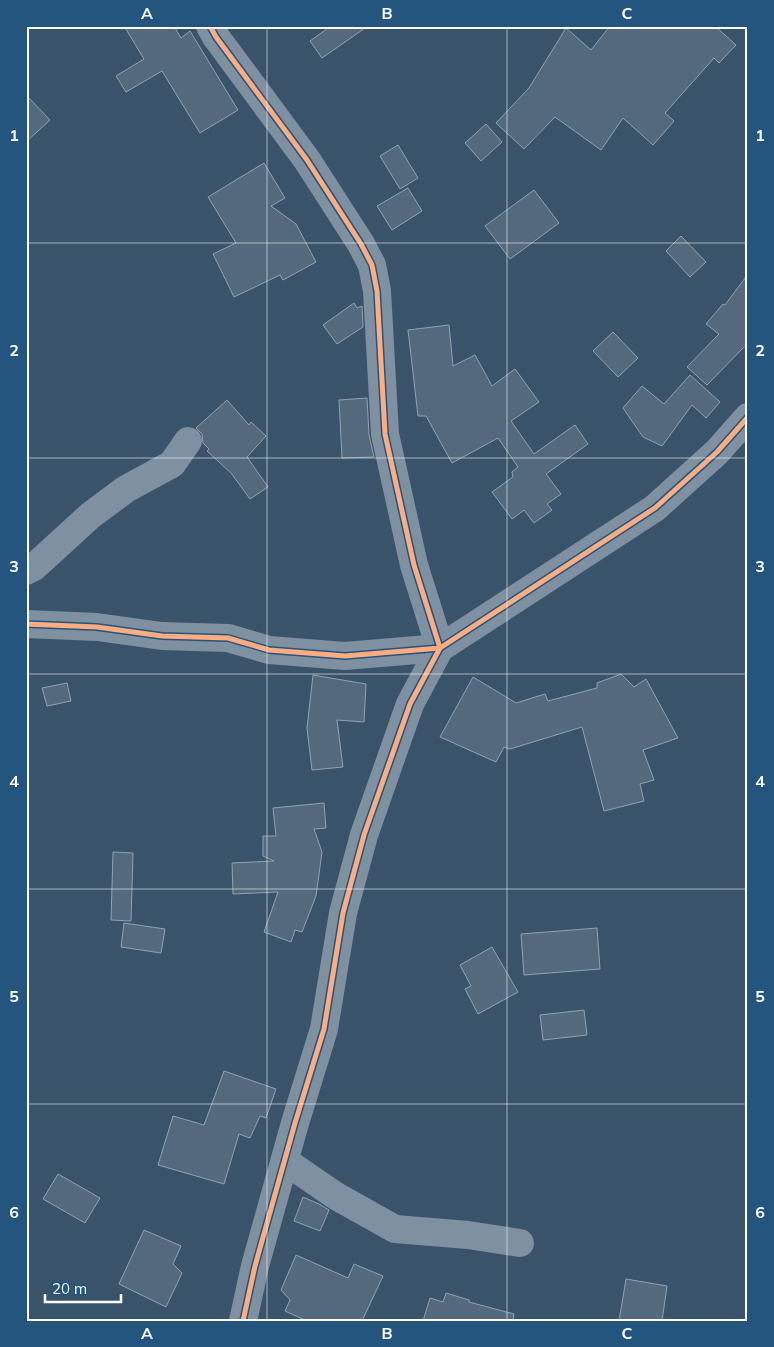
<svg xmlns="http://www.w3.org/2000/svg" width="774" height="1347" font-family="Mulish,sans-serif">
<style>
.building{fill:#546a7c;stroke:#92a2af}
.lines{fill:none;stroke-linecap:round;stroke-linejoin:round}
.minor{stroke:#7f90a1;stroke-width:28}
.cycleway-casing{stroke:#24557f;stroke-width:8}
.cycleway{stroke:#ffac80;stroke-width:5}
.grid{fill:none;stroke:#fff;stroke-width:1;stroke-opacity:0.55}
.neatline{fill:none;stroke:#fff;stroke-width:2}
.grid-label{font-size:16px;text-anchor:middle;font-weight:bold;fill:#fff}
</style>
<rect width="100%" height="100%" fill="#39546a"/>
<g class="building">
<path d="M124,26H174L181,38L190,31L238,110L200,133L162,71L126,92L116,76L144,59Z"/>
<path d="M331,26H368L322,58L310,41Z"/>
<path d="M610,26H715L736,45L719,63L714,58L665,113L674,121L653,145L623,118L601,150L555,117L524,149L496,123L529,88L566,28L591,50Z"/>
<path d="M26,95L50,120L26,142Z"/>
<path d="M486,124L502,142L481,161L465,143Z"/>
<path d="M398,145L418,178L400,189L380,156Z"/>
<path d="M264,163L285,198L271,206L296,224L316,262L283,280L280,275L234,297L213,254L236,243L208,197Z"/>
<path d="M408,188L422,211L392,230L377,206Z"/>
<path d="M534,190L559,223L510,259L485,226Z"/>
<path d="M681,236L706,262L690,277L666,251Z"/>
<path d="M748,274V343L707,385L687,367L719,334L706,324L723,304L725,305Z"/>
<path d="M354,303L357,308L362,306L363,327L337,344L323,325Z"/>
<path d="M449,325L453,366L475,355L492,386L515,369L539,402L511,421L534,454L575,425L588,444L546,474L561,494L547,504L552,510L534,523L524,510L512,519L492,492L513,477L512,472L518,467L498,438L452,463L426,416H418L408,330Z"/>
<path d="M613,332L638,358L618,377L593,351Z"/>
<path d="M690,375L720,402L706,418L692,405L662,446L643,437L623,408L642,386L664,404Z"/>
<path d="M367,398L369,435L374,457L342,458L339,400Z"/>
<path d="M227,400L249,425L251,422L266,436L247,457L268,487L250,499L231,473L207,451L209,449L203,443L202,434L196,428Z"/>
<path d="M621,674L634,687L646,679L678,738L643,750L654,780L640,784L644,801L604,811L582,727L510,749L504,747L496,762L440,737L473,677L516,703L545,694L548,701L597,688V683Z"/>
<path d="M313,675L366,684L364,722L337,720L343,767L312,770L307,728Z"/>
<path d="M67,683L71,701L47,706L42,688Z"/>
<path d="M324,803L326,828L314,829L322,852L316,896L302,932L295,930L291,942L264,932L278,892L233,894L232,863L274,861L263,856V836H276L273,808Z"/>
<path d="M113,852L133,853L131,921L111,920Z"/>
<path d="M124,923L165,929L161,953L121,947Z"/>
<path d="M597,928L600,969L524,975L521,934Z"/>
<path d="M492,947L518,992L478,1014L465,989L471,986L460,965Z"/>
<path d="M584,1010L587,1035L543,1040L540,1015Z"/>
<path d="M224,1071L276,1089L266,1118L260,1116L250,1138L239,1134L224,1184L158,1165L173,1116L204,1125Z"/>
<path d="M58,1174L100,1198L85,1223L43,1199Z"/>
<path d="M303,1197L319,1204L329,1210L320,1231L294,1221Z"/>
<path d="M144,1230L181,1246L173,1264L182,1273L166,1307L119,1284Z"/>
<path d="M296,1255L348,1278L354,1264L383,1276L362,1321H307L285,1311L290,1300L281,1290Z"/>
<path d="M626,1279L667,1286L662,1321H619Z"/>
<path d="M446,1293L469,1300V1302L514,1314L513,1321H423L430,1298L443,1302Z"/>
</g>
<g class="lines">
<g class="minor">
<path d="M26,571L34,567L91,515L126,489L172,464L188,441"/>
<path d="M26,624L97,627L162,636L228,638L269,650L345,656L440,648L414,565L385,434L377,291L372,265L361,244L307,160L216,37L210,26"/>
<path d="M285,1161L336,1196L395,1229L468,1235L520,1243"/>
<path d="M243,1321L255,1266L295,1123L324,1029L343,913L364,835L410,704L440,648L655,508L717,452L748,417"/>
</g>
<defs>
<g id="cycleway">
<path d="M26,624L97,627L162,636L228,638L269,650L345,656L440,648L414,565L385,434L377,291L372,265L361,244L307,160L216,37L210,26"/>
<path d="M243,1321L255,1266L295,1123L324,1029L343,913L364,835L410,704L440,648L655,508L717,452L748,417"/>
</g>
</defs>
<use href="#cycleway" class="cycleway-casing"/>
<use href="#cycleway" class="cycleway"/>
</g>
<path class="grid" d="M267,26V1321M507,26V1321M26,243H748M26,458H748M26,674H748M26,889H748M26,1104H748"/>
<rect width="774" height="1347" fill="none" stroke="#24557f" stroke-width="55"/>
<path d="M45 1294v8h76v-8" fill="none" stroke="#ffffff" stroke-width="2.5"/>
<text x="52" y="1294" font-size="15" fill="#ffffff" stroke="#24557f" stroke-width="4" paint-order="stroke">20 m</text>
<rect x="28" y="28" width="718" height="1292" class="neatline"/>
<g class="grid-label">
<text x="147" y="19">A</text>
<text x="387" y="19">B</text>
<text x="627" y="19">C</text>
<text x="14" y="141">1</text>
<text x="760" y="141">1</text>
<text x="14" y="356">2</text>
<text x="760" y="356">2</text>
<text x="14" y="572">3</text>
<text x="760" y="572">3</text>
<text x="14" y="787">4</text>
<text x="760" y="787">4</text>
<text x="14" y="1002">5</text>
<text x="760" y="1002">5</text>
<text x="14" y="1218">6</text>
<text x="760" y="1218">6</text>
<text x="147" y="1339">A</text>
<text x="387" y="1339">B</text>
<text x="627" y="1339">C</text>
</g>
</svg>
